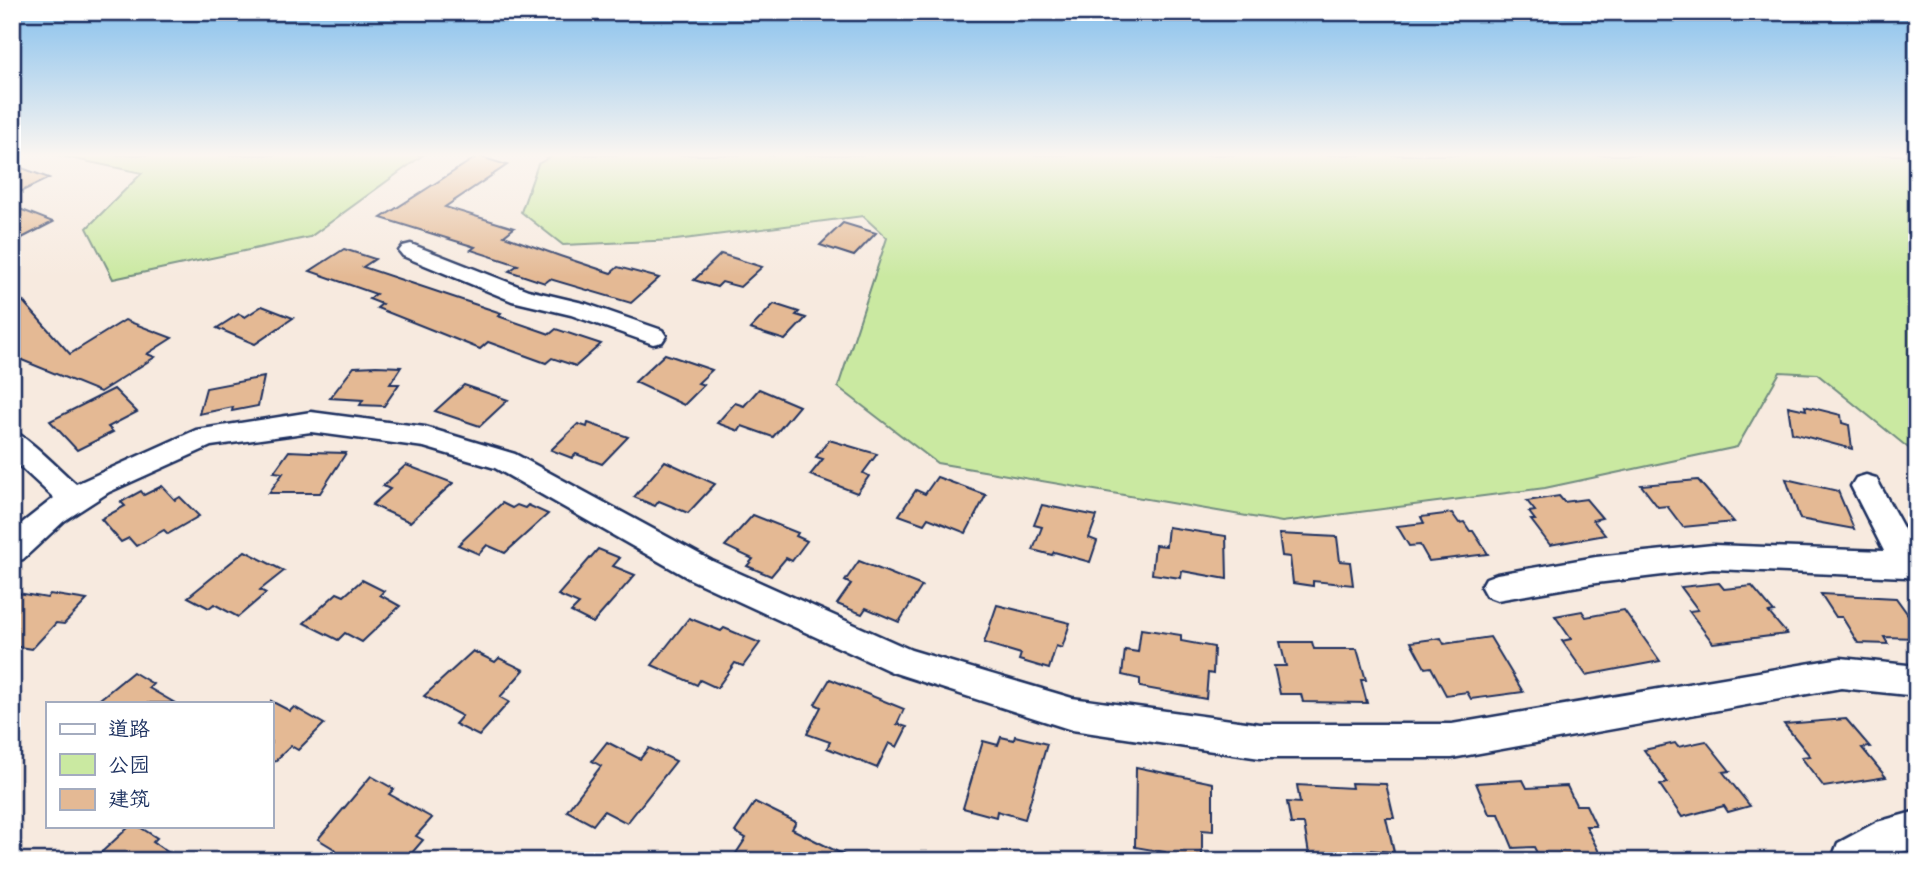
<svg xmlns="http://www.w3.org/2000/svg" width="1929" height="873" font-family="Dekko,'LXGW WenKai TC',sans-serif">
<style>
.green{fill:#cae9a1;stroke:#728c80;stroke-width:2}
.building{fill:#e4b994;stroke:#1b2f5e;stroke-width:2}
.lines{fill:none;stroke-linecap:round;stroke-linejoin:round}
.minor-casing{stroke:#1b2f5e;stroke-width:5}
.minor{fill:#fff;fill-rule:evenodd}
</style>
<rect width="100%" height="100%" fill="#f7eadf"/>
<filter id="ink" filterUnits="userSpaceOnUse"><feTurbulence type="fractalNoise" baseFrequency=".0143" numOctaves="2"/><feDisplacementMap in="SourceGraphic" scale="14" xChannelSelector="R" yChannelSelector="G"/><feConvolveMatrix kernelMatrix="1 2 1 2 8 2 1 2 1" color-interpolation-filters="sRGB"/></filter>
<g filter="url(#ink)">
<g class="green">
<path d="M56,155H423L310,237L113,279L87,228L142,173Z"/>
<path d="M554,155H1917V455L1817,374L1780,372L1737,447L1545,488L1282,522L937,463L838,387L887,238L863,216L676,240L563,245L521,212L538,164Z"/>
</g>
<g class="building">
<path d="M478,156L507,165L445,207L514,228L504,236L560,256L611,273L618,267L659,278L631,303L550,279L545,283L509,271L518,265L471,250L475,247L381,218Z"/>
<path d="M22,168L49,178L12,196V173Z"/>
<path d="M12,206L53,222L12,243Z"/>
<path d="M843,223L876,233L854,256L820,245Z"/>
<path d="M344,249L375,259L363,267L501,313L498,316L550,334L556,329L601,344L576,366L552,358L546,363L488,342L480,349L377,308L382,304L369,299L376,294L310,271Z"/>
<path d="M721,254L762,267L740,287L722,282L717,287L694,280Z"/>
<path d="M12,289L70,354L125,320L172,338L147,354L155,357L100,392L12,356Z"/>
<path d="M774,304L799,312L796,315L806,318L785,340L750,329Z"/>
<path d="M262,306L293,318L255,344L217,328L239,314L245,317Z"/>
<path d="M665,354L712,370L698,383L704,385L684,405L635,382Z"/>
<path d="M376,366L401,367L390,384H399L384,406L360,405L363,400L330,398L354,367Z"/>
<path d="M264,377L258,406L232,411L233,407L199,414L206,388Z"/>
<path d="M464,385L508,400L480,426L435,411Z"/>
<path d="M114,389L137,412L108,427L113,432L77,450L50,421Z"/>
<path d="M759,389L799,406L773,437L742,426L739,431L717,423L735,403L744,406Z"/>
<path d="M1788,406L1806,410L1805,406L1841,415L1842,423L1849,425L1852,449L1792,433Z"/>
<path d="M588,423L628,437L602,464L576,454L572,458L551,450L578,424L587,427Z"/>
<path d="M829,440L877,454L863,473L869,476L857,493L810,475L823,459L816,457Z"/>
<path d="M289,451L310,452L346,453L320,493H269L283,473L274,472Z"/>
<path d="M665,461L715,484L688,513L659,501L655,506L634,497Z"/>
<path d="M406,465L453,483L410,522L372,505L390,489L383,486Z"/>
<path d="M937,477L986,495L966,533L928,518L924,524L899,515L916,490L925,494Z"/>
<path d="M1786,479L1838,491L1854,529L1800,519Z"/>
<path d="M1698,480L1734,522L1683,527L1667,506L1658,507L1641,485Z"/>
<path d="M162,486L175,500L180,497L199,516L168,534L164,530L136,546L129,538L121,542L101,519L125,506L121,502L141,491L144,495Z"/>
<path d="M1559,496L1564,502L1586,499L1602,518L1593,520L1605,535L1550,545L1531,520H1535L1529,512L1535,511L1527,501Z"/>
<path d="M502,503L512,508L517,505L525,508L528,505L548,514L505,553L487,545L479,554L458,545Z"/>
<path d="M1042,505L1097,516L1089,538L1097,541L1090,562L1054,552L1052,555L1033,550L1042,527L1034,525Z"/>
<path d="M1452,513L1459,523L1464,522L1470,531H1473L1488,554L1429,561L1420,545L1409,546L1397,526L1424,523L1421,517Z"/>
<path d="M753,515L798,533L796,536L807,541L792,561L786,558L771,576L747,566L753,559L725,546Z"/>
<path d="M1168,527L1226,536L1227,579L1182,571L1181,578L1152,574L1155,545L1166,546Z"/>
<path d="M1279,534L1337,537L1340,561L1350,562L1353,585L1313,581V586L1293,583L1290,557L1282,556Z"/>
<path d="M598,549L620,558L613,566L635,575L593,623L571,612L579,604L558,595Z"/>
<path d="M245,551L284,571L260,590L266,593L238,617L214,604L209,608L188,597Z"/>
<path d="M859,561L922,586L899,622L866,608L862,614L837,604L851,584L845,581Z"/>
<path d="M362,580L384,591L380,595L400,606L362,642L345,633L338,640L304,623L337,593L344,596Z"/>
<path d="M1719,583L1724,589L1752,586L1774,612L1769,613L1787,634L1713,643L1689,611L1698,610L1681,587Z"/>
<path d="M12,592L47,598L50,594L87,600L64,624L56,623L32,649L12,646Z"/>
<path d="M1821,594L1896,598L1917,627V638L1884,637L1888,644L1858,643L1842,617H1836Z"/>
<path d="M997,605L1070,623L1062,648L1056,646L1049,669L1019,660L1021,654L984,643Z"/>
<path d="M1624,610L1660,661L1586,675L1562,641L1571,639L1555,616L1582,611L1586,617Z"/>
<path d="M689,618L721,631L724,628L760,643L743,666L735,663L717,688L700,680L697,685L652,665Z"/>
<path d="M1141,629L1181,635V641L1214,647L1213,674L1208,673L1206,699L1140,687V679L1122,675L1125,650L1138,652Z"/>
<path d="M1490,637L1523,692L1471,699L1467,692L1446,695L1431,667L1425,668L1411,642L1441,638L1444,644Z"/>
<path d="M1280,642H1312L1314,649H1357L1366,680H1361L1367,703L1303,702L1301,694H1280L1274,666H1286Z"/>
<path d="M473,651L495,662L499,658L524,670L500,697L509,702L479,736L455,724L462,716L424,696Z"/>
<path d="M133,672L153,684L149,688L175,703H95Z"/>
<path d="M830,679L904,709L897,724L907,727L897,747L889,743L877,768L827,748L830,742L807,734L821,707L815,704Z"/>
<path d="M271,701L290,711L294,707L324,724L298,750L291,746L271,765Z"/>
<path d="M1846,719L1870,747L1862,748L1886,777L1824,787L1801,757L1810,756L1784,724Z"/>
<path d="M1015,736L1047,744L1025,819L997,811L996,817L963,808L983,741L998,745L1001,737L1014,740Z"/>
<path d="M1706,741L1730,771L1723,772L1750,806L1728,812L1724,806L1682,817L1660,785L1668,783L1644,750L1675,743L1678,747Z"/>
<path d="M607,742L640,759L649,748L676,761L627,823L604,811L593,825L567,811L601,766L592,761Z"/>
<path d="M1136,767L1213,783V831L1202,830V861L1164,858L1165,852L1135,847Z"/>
<path d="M371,776L394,789L389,794L432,818L416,836L423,840L405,861H326L336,850L318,839Z"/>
<path d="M1523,780L1527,788L1567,786L1576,805H1586L1596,826H1586L1600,854L1539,857L1534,847L1513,848L1499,814H1489L1476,783Z"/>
<path d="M1351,783L1386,784L1394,818H1386L1394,852L1368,850L1369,858L1309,854L1304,824H1291L1287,802L1300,803L1297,785L1352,788Z"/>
<path d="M755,802L796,822L792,829L856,861H731L746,838L735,832Z"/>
<path d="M130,826H138L157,838L153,842L181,861H92Z"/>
</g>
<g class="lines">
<defs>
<g id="minor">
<path d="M411,244L528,290L587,304L662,330L666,336L662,342L653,344L571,315L512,301L403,256L399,251L403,246Z"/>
<path d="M311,412L425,427L515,454L712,561L911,650L1072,698L1260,724H1452L1841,658L1917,666V696L1841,688L1452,758H1260L1072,730L892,672L690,579L495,468L424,447L311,432L211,446L109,492L64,521L23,559L12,562V531L54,498L12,459V431C26,435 62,472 76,484L196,430Z"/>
<path d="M1866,475L1876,478L1917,553V580L1906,577L1713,569L1596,583L1497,600L1486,596L1481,587L1486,578L1497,574L1596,557L1713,545L1884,551L1851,486L1856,478Z"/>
<path d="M1917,811V849L1897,853L1883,861H1831L1838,843L1877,822Z"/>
</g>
</defs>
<use href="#minor" class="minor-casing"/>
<use href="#minor" class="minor"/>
</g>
</g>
<linearGradient id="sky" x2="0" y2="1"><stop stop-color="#86c0ed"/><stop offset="0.56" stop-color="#fbf6f1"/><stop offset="1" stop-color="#fbf6f1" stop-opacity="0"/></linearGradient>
<rect width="1929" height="277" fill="url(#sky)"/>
<rect width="1929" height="873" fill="none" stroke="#fff" stroke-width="42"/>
<rect x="21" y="21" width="1887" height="831" fill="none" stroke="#1b2f5e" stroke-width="2.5" filter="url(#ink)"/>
<rect x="46" y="702" width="228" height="126" fill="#ffffff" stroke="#a4acbf" stroke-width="2"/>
<rect x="60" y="724" width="35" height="10" fill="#ffffff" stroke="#a4acbf" stroke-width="2"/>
<text x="108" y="736" font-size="21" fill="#1b2f5e">道路</text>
<rect x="60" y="754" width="35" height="21" fill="#cae9a1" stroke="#a4acbf" stroke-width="2"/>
<text x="108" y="772" font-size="21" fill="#1b2f5e">公园</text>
<rect x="60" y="789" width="35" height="21" fill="#e4b994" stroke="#a4acbf" stroke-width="2"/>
<text x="108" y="806" font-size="21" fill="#1b2f5e">建筑</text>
</svg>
